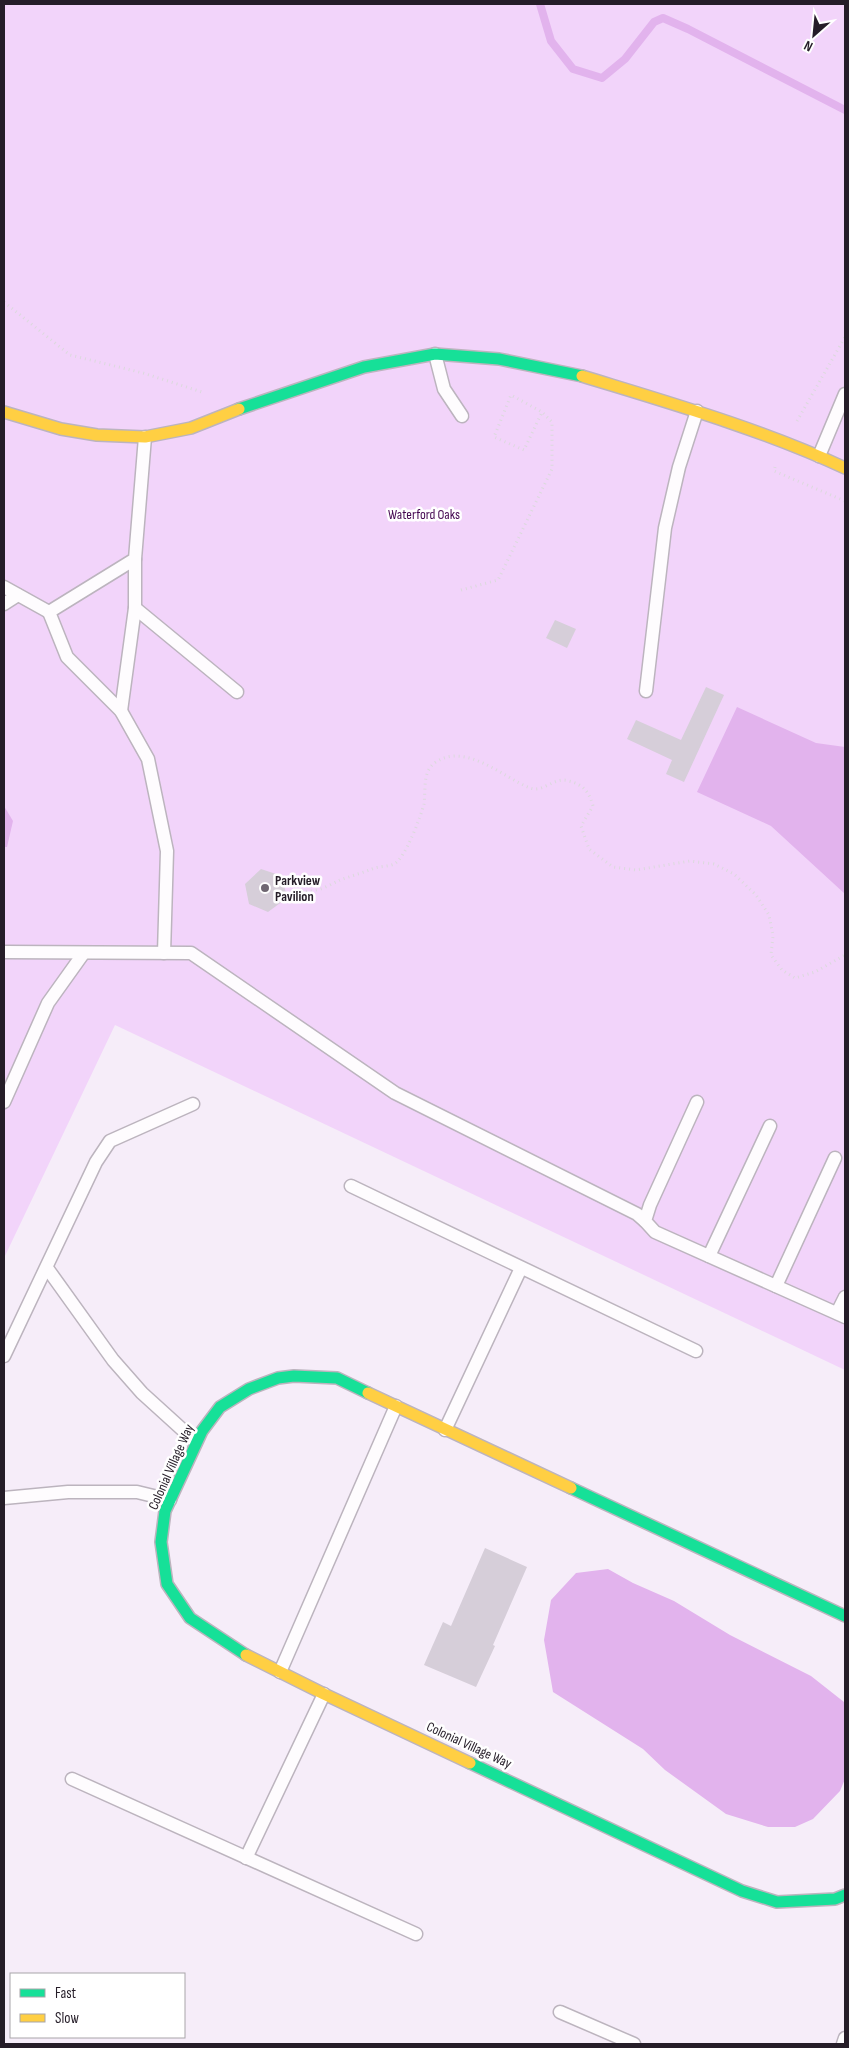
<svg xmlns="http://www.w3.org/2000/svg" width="849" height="2048" font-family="'Sofia Sans Condensed',sans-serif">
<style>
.green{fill:#f2d4fa}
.water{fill:#e2b3ed}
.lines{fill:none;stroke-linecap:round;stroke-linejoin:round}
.stream{stroke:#e2b3ed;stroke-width:8}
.building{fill:#d6ced9}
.lane-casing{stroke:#bcb4be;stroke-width:15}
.fast-casing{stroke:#bcb4be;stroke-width:14}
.slow-casing{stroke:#bcb4be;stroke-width:14}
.path{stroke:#dcd9dd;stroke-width:3;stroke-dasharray:1 4;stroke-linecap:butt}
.lane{stroke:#fefcfe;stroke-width:12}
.fast{stroke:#16e098;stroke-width:11}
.slow{stroke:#ffcf43;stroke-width:11}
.poi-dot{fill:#6e6671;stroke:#fff;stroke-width:2}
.labels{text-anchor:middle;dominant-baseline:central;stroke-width:5;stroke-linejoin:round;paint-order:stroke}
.park-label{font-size:14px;fill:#430750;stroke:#fff}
.poi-label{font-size:14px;font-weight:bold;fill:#251d28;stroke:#fff;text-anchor:start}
.street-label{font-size:14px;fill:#251d28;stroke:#fff}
</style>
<rect width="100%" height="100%" fill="#f6edf9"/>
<path class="green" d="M4,4H845V1370L115,1025L4,1258Z"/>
<g class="water">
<path d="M737,707L816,743L845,747V894L771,826L697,792Z"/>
<path d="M4,806L13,821L7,847H4Z"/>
<path d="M608,1569L633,1583L674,1601L730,1635L811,1676L844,1702L845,1779L840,1791L813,1819L795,1827H768L726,1814L665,1770L643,1749L553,1692L544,1640L551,1600L576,1573Z"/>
</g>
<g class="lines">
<path class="stream" d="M540,4L551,41L573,69L602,78L625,59L654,22L663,18L688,29L845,110"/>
</g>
<g class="building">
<path d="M555,620L576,629L567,648L546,638Z"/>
<path d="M706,687L724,695L684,782L666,774L672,760L627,739L636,720L681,740Z"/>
<path d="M261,869L282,876L287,898L268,912L249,904L245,884Z"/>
<path d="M485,1548L527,1567L493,1645L495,1646L476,1687L424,1665L443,1622L451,1626Z"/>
</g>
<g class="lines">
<defs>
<g id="lane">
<path d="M435,354L444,389L462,416"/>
<path d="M145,437L135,559L49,612L67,657L121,711L148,759L167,851L164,953"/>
<path d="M819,456L845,394"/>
<path d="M4,587L49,612"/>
<path d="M4,604L18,595"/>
<path d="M135,608L237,692"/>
<path d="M646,691L665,528L679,467L697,411"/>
<path d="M121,711L135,608V559"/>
<path d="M4,952L191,953L395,1093L637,1214L645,1221"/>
<path d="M4,1102L48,1003L83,954"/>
<path d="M697,1102L650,1205L645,1221L655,1232L845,1317"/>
<path d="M351,1186L696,1351"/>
<path d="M709,1256L770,1126"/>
<path d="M47,1268L113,1360L142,1393L196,1442"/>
<path d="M776,1286L835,1158"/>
<path d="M837,1313L845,1297"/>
<path d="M4,1356L96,1162L110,1141L193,1104"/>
<path d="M445,1430L521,1268"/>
<path d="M4,1498L68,1492H137L170,1500"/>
<path d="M280,1672L396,1406"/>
<path d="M72,1779L416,1934"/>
<path d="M246,1858L324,1694"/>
<path d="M560,2012L634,2044"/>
<path d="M843,2044L845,2038"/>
</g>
<g id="fast">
<path d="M239,409L364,367L435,354L499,359L582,376"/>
<path d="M571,1488L845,1616"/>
<path d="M246,1655L190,1618L167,1584L161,1542L165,1511L202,1431L220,1407L249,1389L278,1378L294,1376L337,1378L368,1393"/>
<path d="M470,1763L742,1891L777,1902L835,1899L845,1895"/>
</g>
<g id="slow">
<path d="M582,376C670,403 761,429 845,468"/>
<path d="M4,412L61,429L97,435L145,437L191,428L239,409"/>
<path d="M368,1393L571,1488"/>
<path d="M246,1655L324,1694L470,1763"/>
</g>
</defs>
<use href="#lane" class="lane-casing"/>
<use href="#fast" class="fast-casing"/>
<use href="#slow" class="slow-casing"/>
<g class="path">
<path d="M4,302L70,355L143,373L205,393"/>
<path d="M797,421L845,337"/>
<path d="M775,467L774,471L845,501"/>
<path d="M461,590L498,580L552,469V422L542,412L511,395L494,437L524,450L542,412"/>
<path d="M286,893C296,892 306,892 316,890C324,889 333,883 340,880C351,876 362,873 372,869C379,866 388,867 394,864C405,859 421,816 424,804C426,789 422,771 436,762C466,742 504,778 530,788C544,793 554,776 569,781C584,785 589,792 593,806L581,826L589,849L613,867L636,870L690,861L714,864L734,874L756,895L769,915L773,936L771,955L782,970L795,978L815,972L845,955"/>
</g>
<use href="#lane" class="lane"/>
<use href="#fast" class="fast"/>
<use href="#slow" class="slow"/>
</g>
<circle class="poi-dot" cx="265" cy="888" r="5"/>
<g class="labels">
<g class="park-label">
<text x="424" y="514">Waterford Oaks</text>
</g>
<g class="poi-label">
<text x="275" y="880">Parkview<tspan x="275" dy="16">Pavilion</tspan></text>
</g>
<g class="street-label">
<text transform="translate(171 1467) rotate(-66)">Colonial Village Way</text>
<text transform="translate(469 1745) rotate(25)">Colonial Village Way</text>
</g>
</g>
<rect width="849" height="2048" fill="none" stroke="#251d28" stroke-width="10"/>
<rect x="10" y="1973" width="175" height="65" fill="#ffffff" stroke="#a8a5a9"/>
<rect x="20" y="1989" width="25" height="8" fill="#16e098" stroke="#a8a5a9"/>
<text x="55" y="1998" font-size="15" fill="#251d28">Fast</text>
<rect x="20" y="2014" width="25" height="8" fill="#ffcf43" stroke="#a8a5a9"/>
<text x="55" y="2023" font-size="15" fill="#251d28">Slow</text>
<g transform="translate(814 35) rotate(207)" stroke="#ffffff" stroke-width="4" paint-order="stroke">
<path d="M0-4L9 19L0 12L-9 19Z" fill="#251d28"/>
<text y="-8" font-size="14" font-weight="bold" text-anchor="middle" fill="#251d28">N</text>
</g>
</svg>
